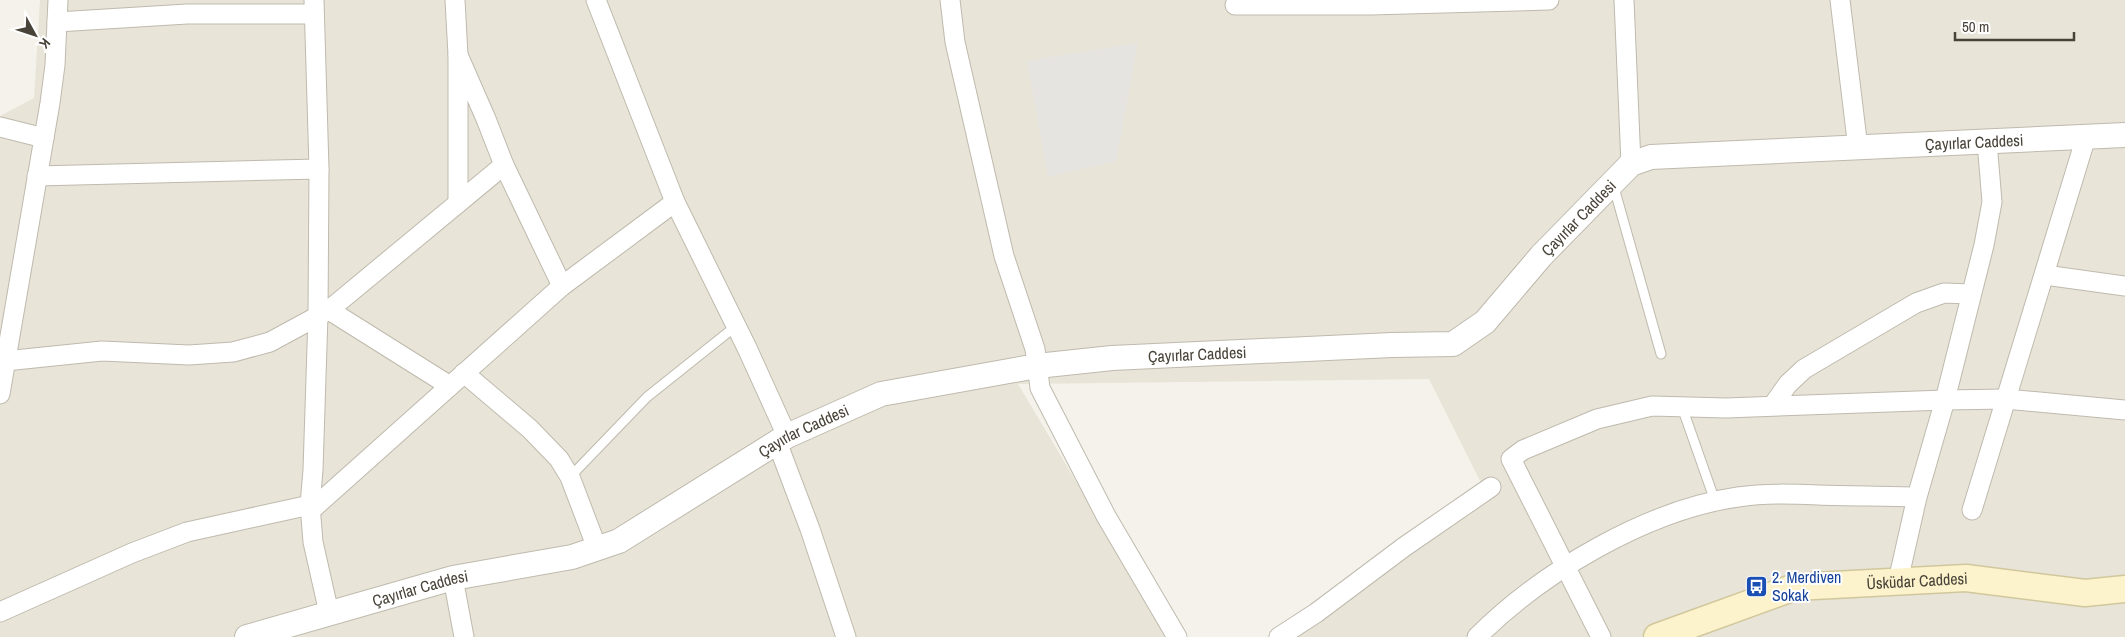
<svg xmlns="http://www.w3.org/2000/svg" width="2125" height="637" font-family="'Archivo Narrow',sans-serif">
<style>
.residential{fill:#e8e4d8}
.parking{fill:#e6e4e1}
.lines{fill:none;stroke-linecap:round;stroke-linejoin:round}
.service-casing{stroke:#bfbaad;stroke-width:11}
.minor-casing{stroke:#bfbaad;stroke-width:21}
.tertiary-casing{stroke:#bfbaad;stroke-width:26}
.secondary-casing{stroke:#d1c79c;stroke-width:29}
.service{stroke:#fff;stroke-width:9}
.minor{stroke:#fff;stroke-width:19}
.tertiary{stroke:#fff;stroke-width:24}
.secondary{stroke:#fcf3cc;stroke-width:26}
.labels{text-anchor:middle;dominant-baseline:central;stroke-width:4;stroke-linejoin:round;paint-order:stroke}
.street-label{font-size:16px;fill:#484338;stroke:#fff}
.transit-label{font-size:16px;fill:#164399;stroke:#fff;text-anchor:start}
</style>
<rect width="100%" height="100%" fill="#f4f2ea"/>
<path class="residential" d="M40,0H2125V637H1278L1487,495L1429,379L1018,384L1169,637H0V116L34,98Z"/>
<path class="parking" d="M1138,43L1116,161L1048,177L1027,62L1043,58Z"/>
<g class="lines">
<defs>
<g id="service">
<path d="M1613,184L1661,354"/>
<path d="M1682,407L1715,501"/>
<path d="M570,477L647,397L736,326"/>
</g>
<g id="minor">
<path d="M314,0L319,169L318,315L313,470L310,505L313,542L329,613"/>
<path d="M455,0L458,55"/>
<path d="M596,0L675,202L747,348L787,436"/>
<path d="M950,0L955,42L1004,256L1035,349L1040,388L1106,516L1177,637"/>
<path d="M1624,0L1631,164"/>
<path d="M1840,0L1858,148"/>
<path d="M1235,5H1371L1549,0"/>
<path d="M57,22L187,14H313"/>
<path d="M0,127L44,138"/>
<path d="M37,176L319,169"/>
<path d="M458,203V55L486,119L504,165L562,286"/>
<path d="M2045,275L2125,286"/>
<path d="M5,361L102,351L189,355L233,352L270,342L329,310L504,165"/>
<path d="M464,373L530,429L559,459L570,477L597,548"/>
<path d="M450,386L562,286L675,202"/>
<path d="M0,394L50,103L55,65L58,0"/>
<path d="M1773,405L1788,384L1804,369L1916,303L1944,293L1971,294"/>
<path d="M777,442L810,529L846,637"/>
<path d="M1972,510L2086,137"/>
<path d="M310,511L450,386L329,310"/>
<path d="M453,578L464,637"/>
<path d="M1898,581L1917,497L1945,400L1984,245L1992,202L1987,142"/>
<path d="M0,612L132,553L187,532L310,505"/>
<path d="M1279,637L1316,613L1404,547L1491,487"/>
<path d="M1477,637C1542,572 1647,510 1738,497C1765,493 1792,494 1818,495C1851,496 1884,496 1917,497"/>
<path d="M1601,637L1511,459L1523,450L1597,419L1652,406L1726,408L1945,400L2006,399L2125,410"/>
</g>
<g id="tertiary">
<path id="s1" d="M247,637L453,578L572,557L619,541L787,436L881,394L1037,366L1112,358L1392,345L1453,344L1485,322L1541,256L1631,164L1651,157L2125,135"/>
</g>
<g id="secondary">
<path id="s2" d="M1657,637L1795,587L1966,578L2085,593L2125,589"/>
</g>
</defs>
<use href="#service" class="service-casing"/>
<use href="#minor" class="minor-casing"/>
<use href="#tertiary" class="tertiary-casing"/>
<use href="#secondary" class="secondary-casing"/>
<use href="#service" class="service"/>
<use href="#minor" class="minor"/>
<use href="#tertiary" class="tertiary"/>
<use href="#secondary" class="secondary"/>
</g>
<defs>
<symbol id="bus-square" viewBox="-11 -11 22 22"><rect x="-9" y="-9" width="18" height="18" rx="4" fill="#1a4fb4" stroke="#fff"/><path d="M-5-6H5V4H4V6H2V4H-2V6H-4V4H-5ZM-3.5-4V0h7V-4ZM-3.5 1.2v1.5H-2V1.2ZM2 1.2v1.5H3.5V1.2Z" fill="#fff"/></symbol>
</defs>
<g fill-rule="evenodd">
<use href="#bus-square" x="1744" y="574" width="25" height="25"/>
</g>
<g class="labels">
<g class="street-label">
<text stroke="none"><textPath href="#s1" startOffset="1860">Çayırlar Caddesi</textPath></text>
<text stroke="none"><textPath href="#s1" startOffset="1440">Çayırlar Caddesi</textPath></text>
<text stroke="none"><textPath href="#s1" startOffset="1005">Çayırlar Caddesi</textPath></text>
<text stroke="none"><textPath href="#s1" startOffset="600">Çayırlar Caddesi</textPath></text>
<text stroke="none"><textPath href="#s2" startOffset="269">Üsküdar Caddesi</textPath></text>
<text stroke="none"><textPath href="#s1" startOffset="180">Çayırlar Caddesi</textPath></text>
</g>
<g class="transit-label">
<text x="1772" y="577">2. Merdiven<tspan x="1772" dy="18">Sokak</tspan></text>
</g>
</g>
<g transform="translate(35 35) rotate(130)" stroke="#ffffff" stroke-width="4" paint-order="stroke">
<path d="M0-4L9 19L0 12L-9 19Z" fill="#484338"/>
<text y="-8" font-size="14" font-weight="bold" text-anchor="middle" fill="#484338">K</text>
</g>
<path d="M1955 32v8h119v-8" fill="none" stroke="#484338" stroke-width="2.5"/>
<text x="1962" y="32" font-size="15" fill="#484338" stroke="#ffffff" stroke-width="4" paint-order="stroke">50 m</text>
</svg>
